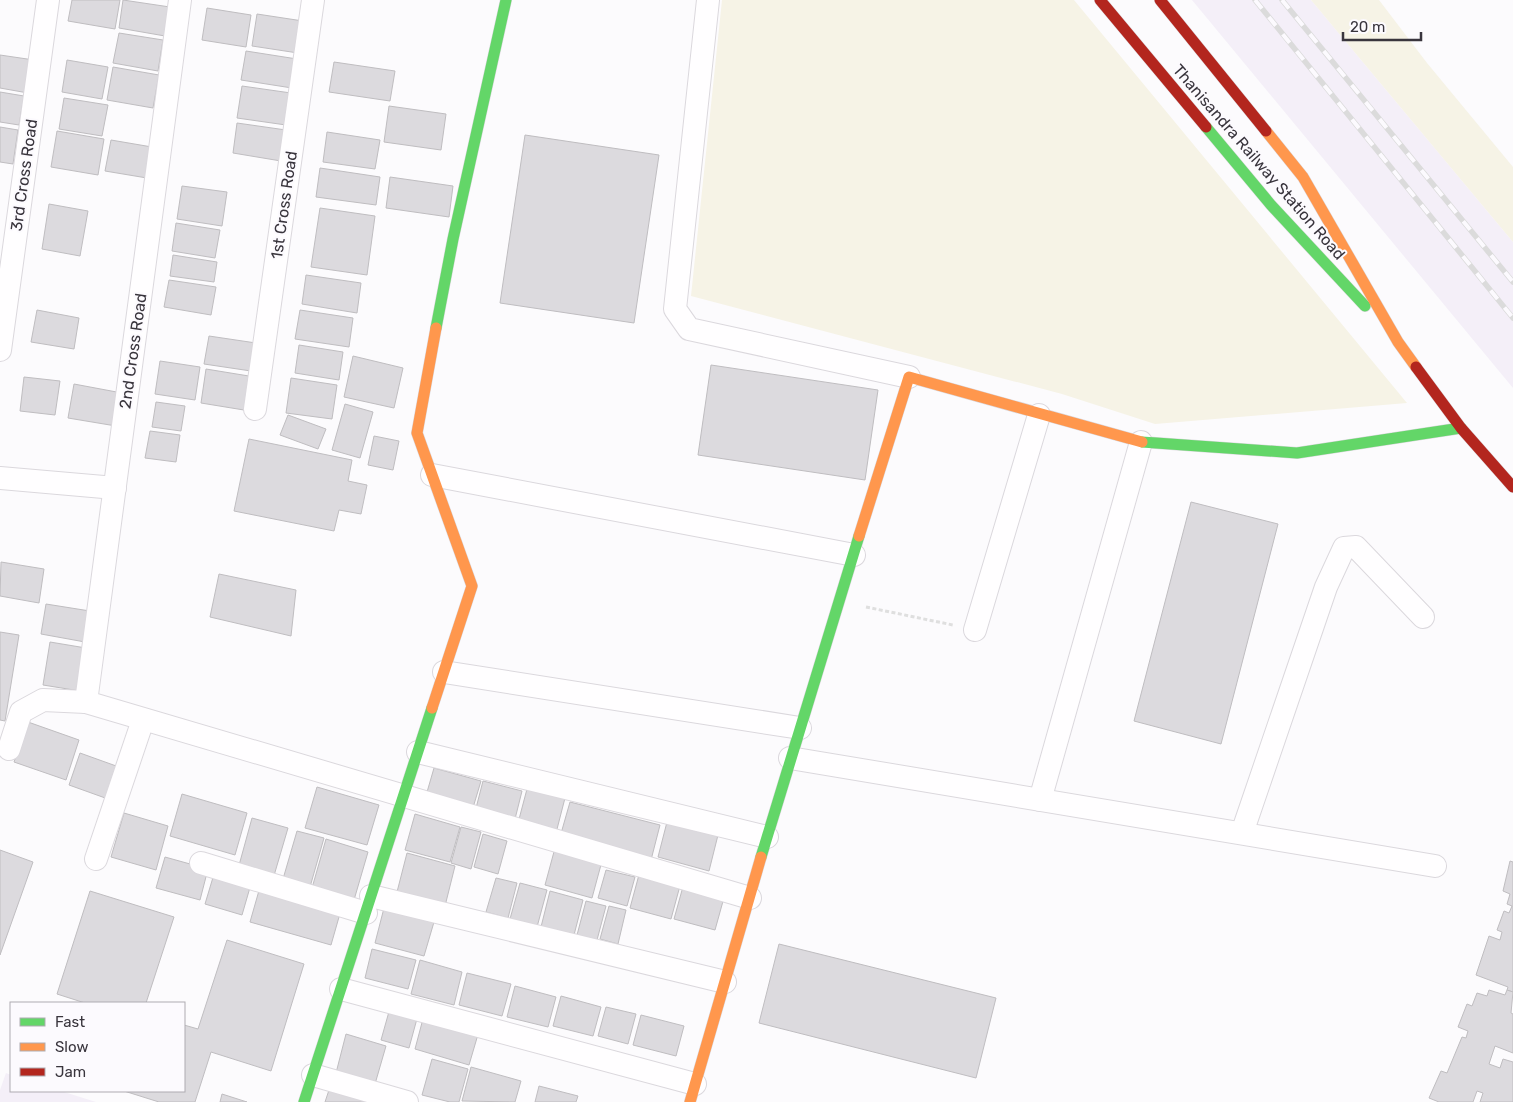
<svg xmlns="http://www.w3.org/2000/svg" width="1513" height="1102" font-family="Rubik,sans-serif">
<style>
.built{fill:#f4eff8}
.green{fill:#f6f3e6}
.building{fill:#dcdade;stroke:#bfbdc0}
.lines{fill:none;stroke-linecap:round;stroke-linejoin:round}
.street-casing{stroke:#dbd8dd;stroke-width:24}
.fast-casing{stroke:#dbd8dd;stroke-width:12}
.slow-casing{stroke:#dbd8dd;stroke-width:12}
.jam-casing{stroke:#dbd8dd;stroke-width:12}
.path{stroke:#dfdfdf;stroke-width:3;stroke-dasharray:4 2.5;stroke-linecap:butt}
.street{stroke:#fffeff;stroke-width:22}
.fast{stroke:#63d668;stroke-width:11}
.slow{stroke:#ff974d;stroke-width:11}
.jam{stroke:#b3261e;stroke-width:11}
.rail-casing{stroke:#dbdbdb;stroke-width:5.5}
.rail{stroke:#fcfafe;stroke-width:4;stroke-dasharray:11;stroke-linecap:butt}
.labels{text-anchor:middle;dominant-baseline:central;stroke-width:4;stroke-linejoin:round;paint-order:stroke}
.street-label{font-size:16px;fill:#39353d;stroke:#fcfafe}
</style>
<rect width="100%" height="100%" fill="#fcfbfd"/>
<g class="built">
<path d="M1192,0H1311L1513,242V388Z"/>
<path d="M6,1073L11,1075V1091H61L96,1102H0V1090Z"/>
</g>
<g class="green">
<path d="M722,0H1074L1407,403L1155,424L1062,394L691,296Z"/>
<path d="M1311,0H1379L1427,63L1513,167V242Z"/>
</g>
<g class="building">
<path d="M72,0H120L115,29L68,21Z"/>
<path d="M123,0L170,7L165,36L119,28Z"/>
<path d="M207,8L251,15L246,47L202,40Z"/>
<path d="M257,14L303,21L298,53L252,46Z"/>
<path d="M119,33L163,40L158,71L113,63Z"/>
<path d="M246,51L297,59L292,88L241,80Z"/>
<path d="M0,55L34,60L28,93L0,88Z"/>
<path d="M67,60L108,67L102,99L62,92Z"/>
<path d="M334,62L395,71L390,101L329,92Z"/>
<path d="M113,67L159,75L153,108L107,100Z"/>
<path d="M242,86L291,93L286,125L237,118Z"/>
<path d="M0,92L24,96L19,125L0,122Z"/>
<path d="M64,98L108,105L102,136L59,129Z"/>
<path d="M389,106L446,114L441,150L384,142Z"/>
<path d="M237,123L286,130L281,161L233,153Z"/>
<path d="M0,127L18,130L13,164L0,162Z"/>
<path d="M57,131L104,139L98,175L51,167Z"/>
<path d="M327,132L380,140L375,169L323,162Z"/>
<path d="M525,135L659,155L634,323L500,303Z"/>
<path d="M111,140L152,147L147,178L105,171Z"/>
<path d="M320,168L380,177L376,205L316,197Z"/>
<path d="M390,177L453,186L449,217L386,208Z"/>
<path d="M182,186L227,192L222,226L177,219Z"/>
<path d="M49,204L88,211L80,256L42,249Z"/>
<path d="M320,208L375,216L367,275L311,267Z"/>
<path d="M176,223L220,230L215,258L172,251Z"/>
<path d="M173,255L217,262L214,282L170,276Z"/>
<path d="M306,275L361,283L357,313L302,304Z"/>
<path d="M169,280L216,287L211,315L164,307Z"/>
<path d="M37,310L79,318L74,349L31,342Z"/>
<path d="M300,310L353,318L349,347L295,339Z"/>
<path d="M209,336L256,343L251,371L204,364Z"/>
<path d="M299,345L343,352L339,380L295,373Z"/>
<path d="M353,356L403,368L394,408L344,397Z"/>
<path d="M160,361L200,367L195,400L155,394Z"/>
<path d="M711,365L878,390L865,480L698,455Z"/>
<path d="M206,369L255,377L250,411L201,403Z"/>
<path d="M24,377L60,381L55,415L20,411Z"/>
<path d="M291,378L337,385L332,419L286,413Z"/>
<path d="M74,384L122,393L116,426L68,418Z"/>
<path d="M156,402L185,406L181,431L152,427Z"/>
<path d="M345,404L373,412L360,458L332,450Z"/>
<path d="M288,415L326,429L318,449L280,435Z"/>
<path d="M150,431L180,435L176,462L145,458Z"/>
<path d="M374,436L399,441L393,470L368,465Z"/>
<path d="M249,439L352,460L348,481L367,485L361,514L339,510L334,531L234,511Z"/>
<path d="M1191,502L1278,524L1221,744L1134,721Z"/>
<path d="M1,562L44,569L39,603L0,596Z"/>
<path d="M219,574L296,590L291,636L210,617Z"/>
<path d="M46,604L90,611L85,642L41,634Z"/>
<path d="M0,632L19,635L5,721L0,720Z"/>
<path d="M50,642L86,648L80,691L43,685Z"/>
<path d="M28,722L79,740L66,780L14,762Z"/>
<path d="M80,753L119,767L108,799L69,785Z"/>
<path d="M434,768L481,781L472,811L425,799Z"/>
<path d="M483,781L522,791L514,823L475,812Z"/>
<path d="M317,787L379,805L367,845L305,828Z"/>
<path d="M527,789L565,798L556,833L518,823Z"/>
<path d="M182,794L247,813L235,855L170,836Z"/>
<path d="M570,802L660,825L651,860L560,837Z"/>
<path d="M124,813L168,826L156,870L111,857Z"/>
<path d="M415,814L460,827L450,862L405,850Z"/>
<path d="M252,818L288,828L273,879L238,869Z"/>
<path d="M667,822L718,835L709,871L658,857Z"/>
<path d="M461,827L481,832L471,869L451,863Z"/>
<path d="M297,831L324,838L310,887L283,879Z"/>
<path d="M483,834L507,841L498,874L474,867Z"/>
<path d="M326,839L368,852L354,900L312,888Z"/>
<path d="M555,848L602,861L592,898L545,885Z"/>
<path d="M0,850L33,862L0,955Z"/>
<path d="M407,853L455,866L445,906L397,892Z"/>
<path d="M165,857L208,869L200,900L156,888Z"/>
<path d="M1510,861L1513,862V992L1507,990L1508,987L1476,975L1489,936L1500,940L1502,932L1497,930L1504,911L1509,913L1512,906L1507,904L1510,894L1503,891Z"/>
<path d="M606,870L635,877L627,906L598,898Z"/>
<path d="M640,871L681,882L671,919L630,908Z"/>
<path d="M214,874L251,884L242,915L205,904Z"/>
<path d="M496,878L517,883L508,918L486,912Z"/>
<path d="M520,883L547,890L537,927L510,919Z"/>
<path d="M684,883L725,894L715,930L674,919Z"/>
<path d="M260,887L341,910L331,945L250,922Z"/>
<path d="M90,891L174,917L146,1003H85L57,994Z"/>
<path d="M550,891L583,900L574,935L541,927Z"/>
<path d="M586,901L606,906L597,940L577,935Z"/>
<path d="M609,906L626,910L618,944L600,939Z"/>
<path d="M384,908L434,922L424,956L375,943Z"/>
<path d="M227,940L304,964L271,1071L211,1052L195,1102H159L124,1091H184V1025L198,1029Z"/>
<path d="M779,944L996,998L976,1078L759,1023Z"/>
<path d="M372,949L416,960L408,989L365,978Z"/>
<path d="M420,960L462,972L454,1005L411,994Z"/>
<path d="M467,973L511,984L502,1016L459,1005Z"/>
<path d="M515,986L556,997L548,1027L507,1017Z"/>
<path d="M1489,990L1505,995L1507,990L1513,992L1511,1013L1513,1014V1053L1495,1046L1489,1064L1500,1068L1503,1059L1513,1062V1102H1480L1483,1093L1477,1091L1473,1102H1439L1429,1098L1441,1071L1447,1073L1462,1037L1466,1038L1468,1031L1458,1027L1467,1004L1472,1006L1477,993L1487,996Z"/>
<path d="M561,996L601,1007L593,1036L553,1026Z"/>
<path d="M606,1007L636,1014L628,1044L598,1036Z"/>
<path d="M390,1008L418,1015L409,1048L381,1040Z"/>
<path d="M424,1015L479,1031L469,1065L415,1049Z"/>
<path d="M641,1015L684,1026L676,1056L633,1045Z"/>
<path d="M346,1034L386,1046L375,1084L336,1073Z"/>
<path d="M432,1059L468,1069L459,1102H450L422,1095Z"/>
<path d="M471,1067L521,1081L515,1102L462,1101Z"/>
<path d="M539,1086L578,1096L576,1102H535Z"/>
<path d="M329,1090L369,1102H325Z"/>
<path d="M222,1094L247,1102H220Z"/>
</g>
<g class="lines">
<defs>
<g id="street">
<path d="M708,0L675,309L689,329L909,377"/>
<path d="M0,350L48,0"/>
<path d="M255,409L313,0"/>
<path d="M432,475L854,555"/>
<path d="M0,478L115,488"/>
<path d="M975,630L1039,415"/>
<path d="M444,672L800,728"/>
<path d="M86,702L180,0"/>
<path d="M9,749L21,712L43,700L86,702L750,898"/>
<path d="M418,752L767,837"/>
<path d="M790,758L1435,866"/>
<path d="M1040,800L1141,442"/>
<path d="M1242,833L1326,587L1344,548L1356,547L1423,617"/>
<path d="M96,859L143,720"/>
<path d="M201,863L366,913"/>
<path d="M371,896L725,982"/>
<path d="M341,989L695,1084"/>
<path d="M313,1075L407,1102"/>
</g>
<g id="fast">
<path d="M1206,127L1271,205L1365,306"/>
<path d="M436,328L453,239L506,0"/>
<path d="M1142,442L1297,453L1461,428"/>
<path d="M761,857L859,536"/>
<path d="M304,1102L432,708"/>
</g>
<g id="slow">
<path d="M1266,131L1303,177L1398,342L1416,367"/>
<path d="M859,536L909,377L1142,442"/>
<path d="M432,708L472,586L417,433L436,328"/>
<path d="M690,1102L761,857"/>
</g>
<g id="jam">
<path d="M1100,0L1206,127"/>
<path d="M1160,0L1266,131"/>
<path d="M1416,367L1461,428L1513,487"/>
</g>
</defs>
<use href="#street" class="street-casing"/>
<use href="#fast" class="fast-casing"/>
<use href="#slow" class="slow-casing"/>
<use href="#jam" class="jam-casing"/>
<path class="path" d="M866,607L953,625"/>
<use href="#street" class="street"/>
<use href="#fast" class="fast"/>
<use href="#slow" class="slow"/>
<use href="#jam" class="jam"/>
<defs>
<g id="rail">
<path d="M1255,0L1513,318"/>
<path d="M1282,0L1513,282"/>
</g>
</defs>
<use href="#rail" class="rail-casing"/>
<use href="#rail" class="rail"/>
</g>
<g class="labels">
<g class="street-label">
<text transform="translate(1259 162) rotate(49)">Thanisandra Railway Station Road</text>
<text transform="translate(24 175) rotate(-82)">3rd Cross Road</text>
<text transform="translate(284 205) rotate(-82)">1st Cross Road</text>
<text transform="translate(133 351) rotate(-82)">2nd Cross Road</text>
</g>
</g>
<rect x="10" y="1002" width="175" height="90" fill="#fcfafe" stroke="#aeabb1"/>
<rect x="20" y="1018" width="25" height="8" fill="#63d668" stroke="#aeabb1"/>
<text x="55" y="1027" font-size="15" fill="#39353d">Fast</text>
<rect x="20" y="1043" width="25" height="8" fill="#ff974d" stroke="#aeabb1"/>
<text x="55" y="1052" font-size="15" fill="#39353d">Slow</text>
<rect x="20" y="1068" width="25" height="8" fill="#b3261e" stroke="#aeabb1"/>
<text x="55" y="1077" font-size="15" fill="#39353d">Jam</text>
<path d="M1343 32v8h78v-8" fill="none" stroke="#39353d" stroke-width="2.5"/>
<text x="1350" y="32" font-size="15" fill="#39353d" stroke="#fcfafe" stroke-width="4" paint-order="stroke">20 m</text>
</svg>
